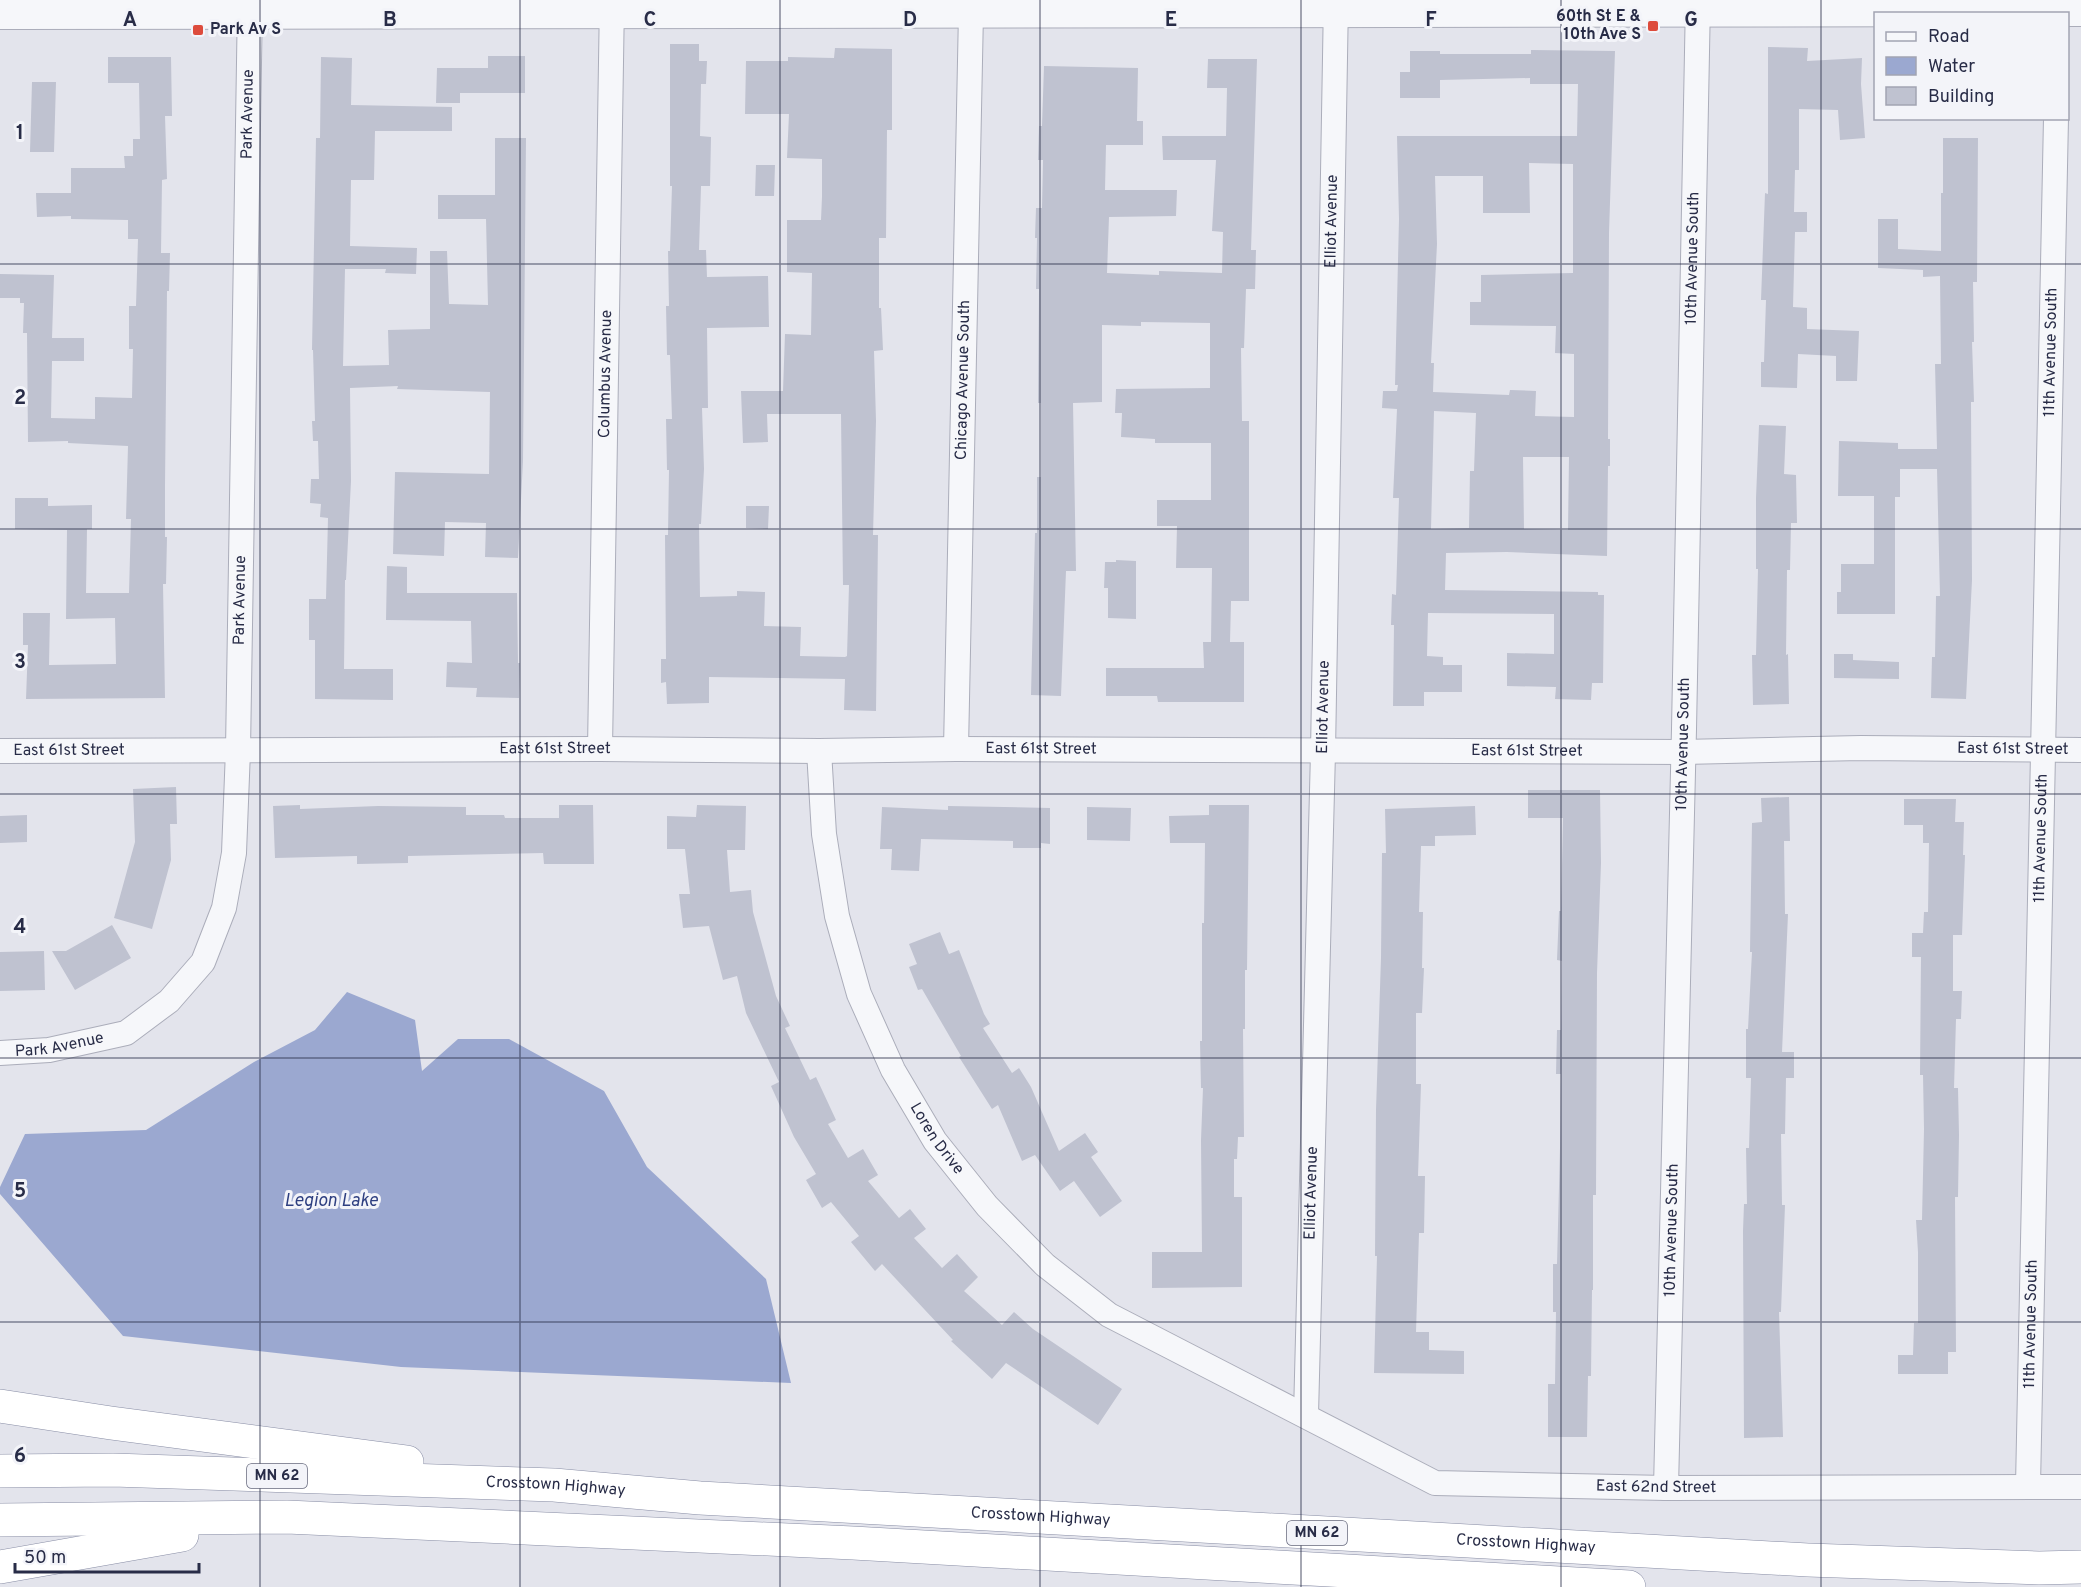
<svg xmlns="http://www.w3.org/2000/svg" width="2081" height="1587" font-family="Overpass,sans-serif">
<style>
.water{fill:#9ba8d0}
.building{fill:#bfc2d0;fill-rule:evenodd}
.lines{fill:none;stroke-linecap:round;stroke-linejoin:round}
.minor-casing{stroke:#abadba;stroke-width:26}
.tertiary-casing{stroke:#abadba;stroke-width:32}
.motorway-casing{stroke:#888da5;stroke-width:34}
.minor{stroke:#f6f7fa;stroke-width:24}
.tertiary{stroke:#f6f7fa;stroke-width:30}
.motorway{stroke:#fff;stroke-width:33}
.grid{fill:none;stroke:#282c47;stroke-width:1.5;stroke-opacity:0.55}
.poi-dot{fill:#dd4b3c;stroke:#f3f4f9;stroke-width:2}
.labels{text-anchor:middle;dominant-baseline:central;stroke-width:6;stroke-linejoin:round;paint-order:stroke}
.shield{fill:#f3f4f9;stroke:#65687c;stroke-width:1.5}
.shield-label{font-size:15px;font-weight:bold;fill:#282c47}
.poi-label{font-size:16px;font-weight:bold;fill:#282c47;stroke:#f3f4f9;text-anchor:end}
.street-label{font-size:16px;fill:#282c47;stroke:#f3f4f9}
.water-label{font-size:18px;font-style:italic;fill:#2e3f80;stroke:#f3f4f9}
.grid-label{font-size:20px;text-anchor:middle;font-weight:bold;fill:#282c47;stroke:#f3f4f9;stroke-width:6;stroke-linejoin:round;paint-order:stroke}
</style>
<rect width="100%" height="100%" fill="#e3e4ec"/>
<path class="water" d="M347,992L415,1020L422,1071L458,1039H509L604,1091L647,1167L766,1279L791,1383L401,1367L123,1336L0,1194V1187L25,1134L146,1130L254,1062L315,1030Z"/>
<g class="building">
<path d="M670,44H699V61H707L706,84H701L700,136L711,137L710,186H701L699,250H706L707,277L768,276L769,327L707,328L708,408H702L704,469L701,524H699L700,597L737,596V591L765,592L764,626L801,627L800,656L845,657L847,656L849,585H843L841,414H767L768,442L743,443L741,391H783L785,334L811,335L812,273L787,272V220H821L822,197V159L787,158L789,114H745L746,61H788V57L834,58L835,48L892,49V130H887L886,238H879V308H881L883,350L874,351L876,421L873,535H878L876,711L844,710L845,679L709,677V703L667,704L666,682L661,683V659H666L665,535H668L669,470H667L666,419H672L670,355H667L666,306H669L668,251H670L672,186H670Z"/>
<path d="M1768,47L1808,48L1807,61L1862,58L1861,84L1865,138L1840,140L1838,110L1799,109V170H1795L1794,212H1807V232H1795L1793,307L1807,308V329L1859,331L1857,381H1836V356L1798,354L1797,388L1761,387V362H1764L1766,300H1761L1765,193L1768,194Z"/>
<path d="M1531,50L1615,51L1609,233L1608,439H1610V466H1608L1607,556L1507,552L1446,553L1445,590L1598,592V595H1604L1603,683H1592L1591,700L1555,699L1556,687L1507,686V653L1554,654V614L1428,613L1427,656L1443,657V665H1462V692H1424V706H1393L1394,625H1391L1392,594L1396,595L1399,498H1393L1397,409L1382,408L1383,391H1397L1398,385H1395L1399,219L1397,136H1577L1578,84H1530V78L1440,80V98H1400V72H1410V51H1440V54H1531ZM1529,163L1573,164V273L1481,275V302H1470V325L1556,326L1555,353L1574,354V417L1535,416L1536,391L1510,390L1509,395L1433,392L1434,363H1431L1437,244L1435,176H1483V213H1530ZM1434,411L1476,413L1474,471H1470L1469,528L1431,529ZM1523,457H1569L1568,530L1524,529Z"/>
<path d="M488,56H525V93H460V103H436L437,68H488Z"/>
<path d="M108,57H171L172,116H165L167,179L162,180L161,253H170L169,291H167L165,485V537H167L166,584H163L165,698L26,699L28,645H23V613H50L49,665L116,664L115,618L66,619L67,530L15,529V498H48V506L92,505V529H87L86,593H129L131,519H126L128,446L68,443V441L28,442L27,333H23L24,303H20V298H0V274L54,275L52,338H84V361H52L51,418L95,419V397L132,398L133,349H129V306H136L138,239H128V220L71,219V216L37,217L36,193H71V168H125L124,156H133V139H140L139,83H108Z"/>
<path d="M321,57L352,58L351,105L452,107V131H375L374,180H351L350,246L417,248L416,274L385,273L386,269H345L343,366L389,365L388,330L430,329V251H447L449,304L488,305L486,219H438V195H495V138H526L523,461L518,558L485,557L486,523L445,522L444,556L393,554L395,472L489,474L490,392L397,389L398,386L350,388L351,481L346,580H345L344,669H393V700L315,699V640H309V599H326L328,518L320,517L321,504L310,503L311,479H319L318,441H313L312,421H315L313,350H312L316,138H320Z"/>
<path d="M1208,59H1257L1251,250H1256L1255,289H1246L1244,348H1241L1242,421H1249V601H1231L1230,642H1244V702H1158L1157,696H1106V668H1204L1203,642H1211L1212,568H1176L1177,526H1157V500H1211V443H1155V439L1121,437L1122,413H1115L1116,389L1210,388V323L1141,322V326L1102,325V402L1073,403L1076,571H1066L1061,696L1031,695L1035,533H1037V477H1041V403H1038L1039,289H1036L1037,238H1035L1036,208H1042L1043,160H1038L1039,126H1042L1044,66L1138,68L1137,121H1143V145H1106L1105,190H1177L1176,216L1109,217L1107,273L1159,275V271L1222,273L1223,232L1212,231L1216,160H1163L1162,136H1226L1227,88H1207Z"/>
<path d="M32,82H56L54,152H30Z"/>
<path d="M1943,138H1978L1977,282H1973L1974,342H1972L1974,402H1971L1972,580L1966,699L1931,698L1932,657H1935L1936,596H1940L1937,469H1900V497H1895V614H1837V592H1841V564H1874V496H1838L1839,441L1898,443V449H1937L1935,364H1941L1940,276L1923,277V270L1878,268V219H1898V249L1941,251V193H1943Z"/>
<path d="M756,165H775L774,196H755Z"/>
<path d="M1759,425L1786,426L1784,474L1796,475L1797,523H1791L1790,570H1787L1786,655L1788,654L1789,704L1753,705L1752,655H1756L1758,569H1756V498Z"/>
<path d="M746,506H769L768,529L746,528Z"/>
<path d="M1116,560L1136,561V619L1108,618V588H1104L1105,562H1116Z"/>
<path d="M387,566L407,567V593H517L518,663H520L519,698L476,697L477,688L446,687L447,662L472,663L471,621L386,620Z"/>
<path d="M1834,654H1853V660L1899,662V679L1834,678Z"/>
<path d="M176,787L177,824H170L171,860L152,929L114,918L135,842L133,789Z"/>
<path d="M1528,790H1600L1601,863L1597,973L1596,1195H1593V1290H1592L1591,1376H1588L1587,1437H1548V1384H1555L1556,1312H1553V1264H1557L1560,1148L1561,1074H1556L1557,1030H1561L1562,961L1557,960L1559,911H1561L1563,818H1528Z"/>
<path d="M1789,797L1790,841H1784L1785,914H1788L1782,1052H1794V1078H1786L1785,1134H1781L1782,1205H1785L1781,1312H1779L1783,1437L1744,1438L1743,1231L1744,1204H1747L1746,1148H1749L1751,1078H1746V1029H1748L1752,952H1750L1752,823L1762,822L1761,798Z"/>
<path d="M1904,799H1956L1955,822H1964L1963,855H1965L1962,935H1953V991H1962L1961,1019H1956L1954,1088H1958L1959,1135L1958,1197H1955L1956,1352H1948V1374H1898V1355H1913L1914,1323H1918V1252L1916,1220H1922L1924,1129L1923,1075H1920L1921,957H1912V933H1923L1924,912H1928L1929,843H1923V825H1904Z"/>
<path d="M300,805V809L378,806L466,807V815H504L505,818H559V805H593L594,864H544L543,853L408,856V863L357,864V856L275,858L273,806Z"/>
<path d="M697,805L746,806L745,850H727L730,892L751,890L753,912L776,996L790,1026L785,1028L810,1080L816,1077L836,1120L828,1124L848,1158L863,1149L878,1175L868,1181L899,1218L910,1209L926,1229L914,1238L942,1268L957,1254L978,1277L964,1291L1002,1325L1014,1312L1033,1329L1122,1389L1098,1425L1006,1363L992,1379L951,1341L953,1340L882,1264L875,1271L851,1242L859,1236L831,1202L822,1208L806,1180L816,1174L794,1137L771,1086L779,1082L746,1013L737,976L723,980L709,926L683,928L679,894H690L685,849H667V816L696,817Z"/>
<path d="M1209,805H1249L1247,970H1245V1029H1243L1244,1137H1238L1237,1159H1234V1197H1242V1287L1152,1288V1252H1202L1201,1140L1203,1088H1201L1200,1041H1202V923H1204L1205,843H1170L1169,816L1209,815Z"/>
<path d="M948,806L1050,808V844L1041,843V848H1013V841L921,839L919,871L891,870L892,849H880L882,807L948,810Z"/>
<path d="M1475,806L1476,835L1435,836V846H1421L1419,912H1423L1422,968H1424L1422,1013H1416V1084H1421L1418,1176H1425L1424,1233H1419L1416,1332H1429V1350L1464,1351V1374L1374,1373L1377,1256H1375L1376,1110L1381,958L1382,853H1386L1385,809Z"/>
<path d="M1087,807L1131,808L1130,841L1087,840Z"/>
<path d="M27,815V842L0,843V816Z"/>
<path d="M112,925L131,958L75,990L52,951H66Z"/>
<path d="M940,932L949,954L959,950L984,1014L990,1024L983,1028L1012,1073L1019,1068L1031,1087L1059,1151L1085,1133L1098,1152L1091,1157L1122,1201L1100,1217L1074,1181L1060,1191L1035,1155L1022,1161L998,1105L992,1109L959,1057L961,1056L922,989L918,990L909,967L917,964L909,944Z"/>
<path d="M44,951L45,990L0,991V952Z"/>
</g>
<g class="lines">
<defs>
<g id="minor">
<path id="s1" d="M600,749L612,0"/>
<path id="s2" d="M956,749L971,12"/>
<path id="s3" d="M0,751L600,749L819,751L956,749L1683,752L1861,748L2081,750"/>
<path id="s4" d="M819,751L824,834L837,916L859,994L893,1070L935,1141L987,1206L1045,1265L1109,1315L1435,1483L1666,1488L2081,1487"/>
<path id="s5" d="M0,1053L49,1050L126,1033L169,1001L203,962L224,908L234,853L238,750L250,0"/>
<path id="s6" d="M1306,1415L1323,752L1336,0"/>
<path id="s7" d="M2028,1486L2056,118"/>
<path id="s8" d="M1666,1488L1684,729L1698,0"/>
</g>
<path id="tertiary" d="M0,14L2081,11"/>
<g id="motorway">
<path d="M0,1406L111,1423L407,1462"/>
<path id="s9" d="M0,1471L113,1470L554,1485L700,1498L1808,1560L2039,1568L2081,1567"/>
<path d="M0,1520L287,1517L853,1543L1629,1587"/>
<path d="M0,1567L182,1535"/>
</g>
</defs>
<use href="#minor" class="minor-casing"/>
<use href="#tertiary" class="tertiary-casing"/>
<use href="#motorway" class="motorway-casing"/>
<use href="#minor" class="minor"/>
<use href="#tertiary" class="tertiary"/>
<use href="#motorway" class="motorway"/>
</g>
<path class="grid" d="M260,0V1587M520,0V1587M780,0V1587M1040,0V1587M1301,0V1587M1561,0V1587M1821,0V1587M0,264H2081M0,529H2081M0,794H2081M0,1058H2081M0,1322H2081"/>
<g class="poi-dot">
<rect x="1647" y="20" width="12" height="12" rx="3"/>
<rect x="192" y="24" width="12" height="12" rx="3"/>
</g>
<g class="labels">
<g class="shield">
<rect x="247" y="1464" width="60" height="24" rx="4.5"/>
<rect x="1287" y="1521" width="60" height="24" rx="4.5"/>
</g>
<g class="shield-label">
<text x="277" y="1476">MN 62</text>
<text x="1317" y="1533">MN 62</text>
</g>
<g class="poi-label">
<text x="1641" y="17">60th St E &amp;<tspan x="1641" dy="18">10th Ave S</tspan></text>
<text x="210" y="30" text-anchor="start">Park Av S</text>
</g>
<g class="street-label">
<text stroke="none"><textPath href="#s5" startOffset="1086">Park Avenue</textPath></text>
<text stroke="none"><textPath href="#s6" startOffset="1194">Elliot Avenue</textPath></text>
<text stroke="none"><textPath href="#s8" startOffset="1230">10th Avenue South</textPath></text>
<text stroke="none"><textPath href="#s7" startOffset="1134">11th Avenue South</textPath></text>
<text stroke="none"><textPath href="#s1" startOffset="375">Columbus Avenue</textPath></text>
<text stroke="none"><textPath href="#s2" startOffset="369">Chicago Avenue South</textPath></text>
<text stroke="none"><textPath href="#s5" startOffset="600">Park Avenue</textPath></text>
<text stroke="none"><textPath href="#s6" startOffset="708">Elliot Avenue</textPath></text>
<text stroke="none"><textPath href="#s8" startOffset="744">10th Avenue South</textPath></text>
<text stroke="none"><textPath href="#s3" startOffset="555">East 61st Street</textPath></text>
<text stroke="none"><textPath href="#s3" startOffset="1041">East 61st Street</textPath></text>
<text stroke="none"><textPath href="#s3" startOffset="2013">East 61st Street</textPath></text>
<text stroke="none"><textPath href="#s3" startOffset="69">East 61st Street</textPath></text>
<text stroke="none"><textPath href="#s3" startOffset="1527">East 61st Street</textPath></text>
<text stroke="none"><textPath href="#s7" startOffset="648">11th Avenue South</textPath></text>
<text stroke="none"><textPath href="#s5" startOffset="60">Park Avenue</textPath></text>
<text stroke="none"><textPath href="#s4" startOffset="412">Loren Drive</textPath></text>
<text stroke="none"><textPath href="#s6" startOffset="222">Elliot Avenue</textPath></text>
<text stroke="none"><textPath href="#s8" startOffset="258">10th Avenue South</textPath></text>
<text stroke="none"><textPath href="#s7" startOffset="162">11th Avenue South</textPath></text>
<text stroke="none"><textPath href="#s9" startOffset="556">Crosstown Highway</textPath></text>
<text stroke="none"><textPath href="#s4" startOffset="1248">East 62nd Street</textPath></text>
<text stroke="none"><textPath href="#s9" startOffset="1042">Crosstown Highway</textPath></text>
<text stroke="none"><textPath href="#s9" startOffset="1528">Crosstown Highway</textPath></text>
</g>
<g class="water-label">
<text x="331" y="1201">Legion Lake</text>
</g>
</g>
<g class="grid-label">
<text x="130" y="26">A</text>
<text x="390" y="26">B</text>
<text x="650" y="26">C</text>
<text x="910" y="26">D</text>
<text x="1171" y="26">E</text>
<text x="1431" y="26">F</text>
<text x="1691" y="26">G</text>
<text x="20" y="139">1</text>
<text x="20" y="404">2</text>
<text x="20" y="668">3</text>
<text x="20" y="933">4</text>
<text x="20" y="1197">5</text>
<text x="20" y="1462">6</text>
</g>
<rect x="1874" y="12" width="195" height="108" fill="#f3f4f9" stroke="#a2a4b2" stroke-width="1.5"/>
<rect x="1886" y="32" width="30" height="9" fill="#f6f7fa" stroke="#a2a4b2" stroke-width="1.5"/>
<text x="1928" y="42" font-size="18" fill="#282c47">Road</text>
<rect x="1886" y="57" width="30" height="18" fill="#9ba8d0" stroke="#a2a4b2" stroke-width="1.5"/>
<text x="1928" y="72" font-size="18" fill="#282c47">Water</text>
<rect x="1886" y="87" width="30" height="18" fill="#bfc2d0" stroke="#a2a4b2" stroke-width="1.5"/>
<text x="1928" y="102" font-size="18" fill="#282c47">Building</text>
<path d="M15 1563v9h184v-9" fill="none" stroke="#282c47" stroke-width="3"/>
<text x="24" y="1563" font-size="18" fill="#282c47" stroke="#f3f4f9" stroke-width="4.5" paint-order="stroke">50 m</text>
</svg>
